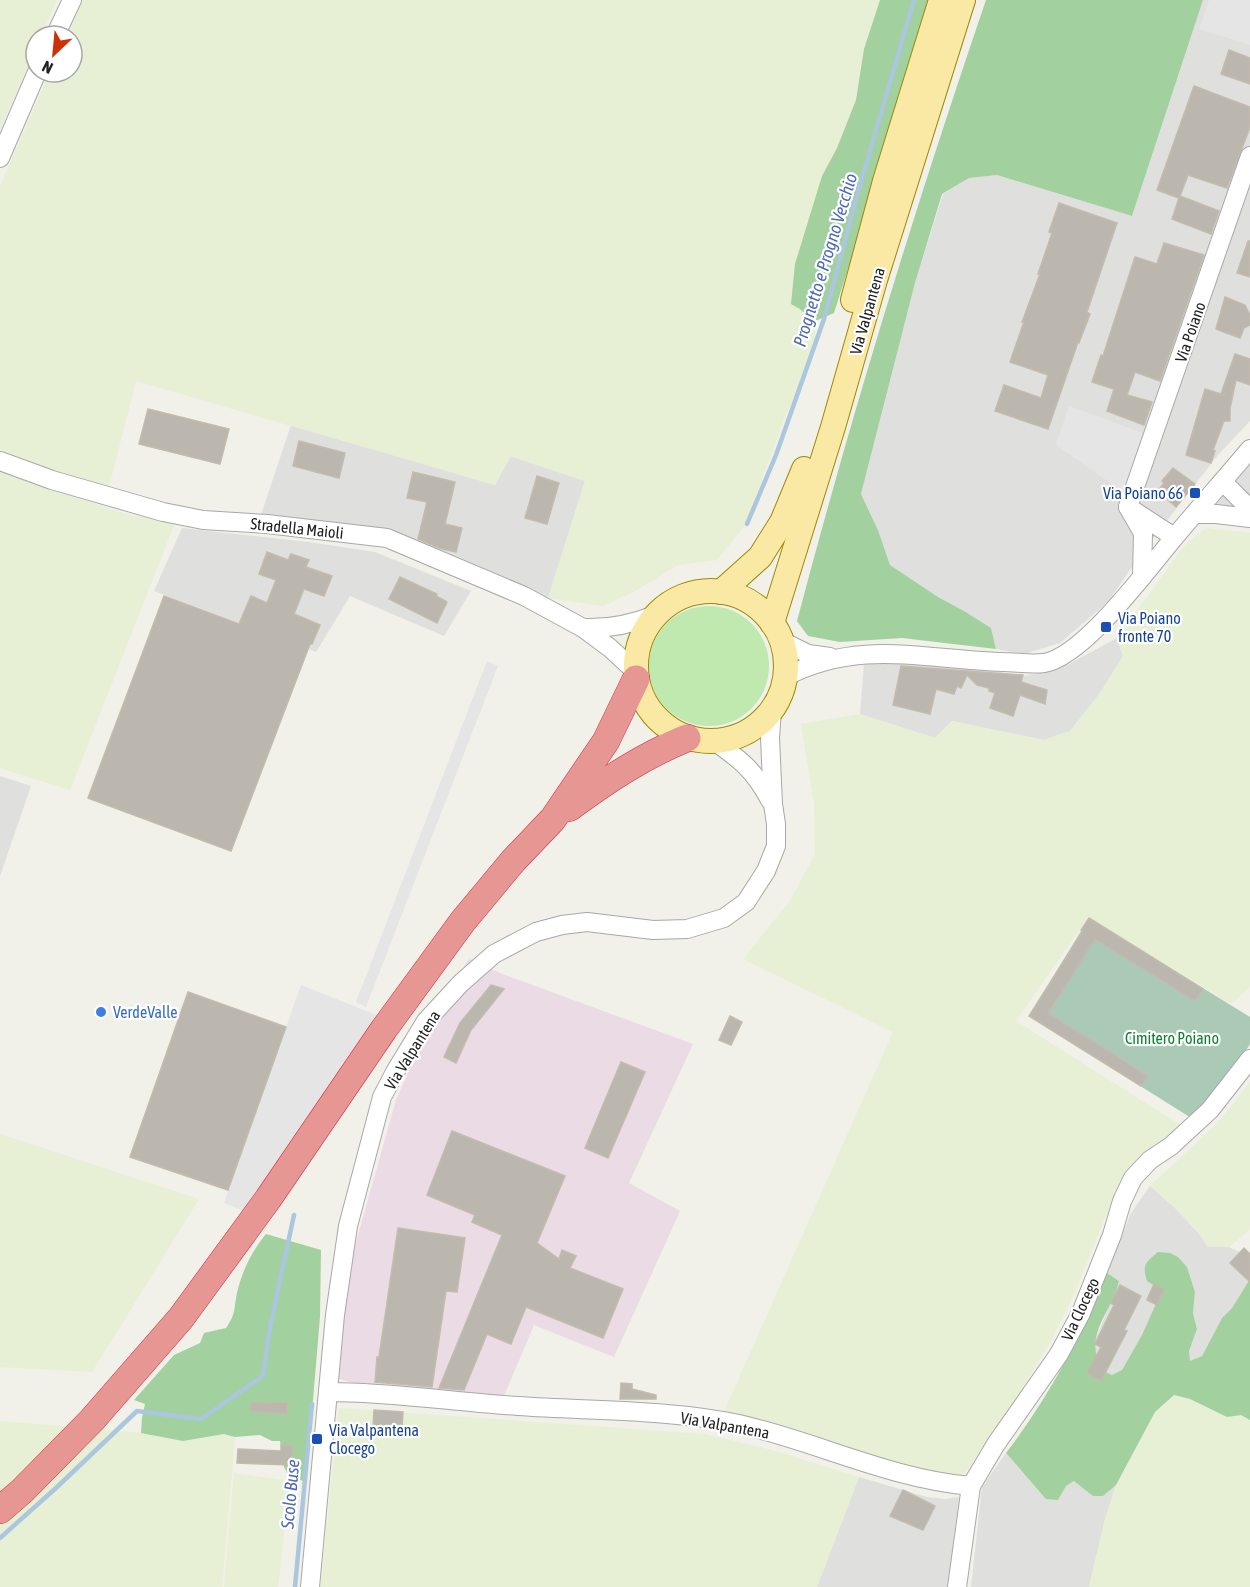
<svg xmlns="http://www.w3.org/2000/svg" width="1250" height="1587" font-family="'Asap Condensed',sans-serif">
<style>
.residential{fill:#dfdfde}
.industrial{fill:#eadbe4}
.farmland{fill:#e7efd5}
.grass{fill:#c0e9b0}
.forest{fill:#a2d09e}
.cemetery{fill:#aacab6}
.parking{fill:#e5e5e5}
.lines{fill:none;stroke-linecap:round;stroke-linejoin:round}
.stream{stroke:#aac7de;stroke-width:4.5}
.building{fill:#bbb7ae;stroke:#c3bbab;stroke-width:1.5}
.minor-casing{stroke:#a8a8a8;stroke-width:20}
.major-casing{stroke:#9b8b03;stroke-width:26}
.highway-casing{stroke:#d82d42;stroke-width:28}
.minor{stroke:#fff;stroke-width:18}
.major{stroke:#fae8a5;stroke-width:24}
.highway{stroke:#e69693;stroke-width:27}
.transit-dot{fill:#1a4fb4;stroke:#fff;stroke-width:2}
.shop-dot{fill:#3f7fe0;stroke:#fff;stroke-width:2}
.labels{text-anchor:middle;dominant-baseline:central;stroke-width:4.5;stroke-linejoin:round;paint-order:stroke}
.street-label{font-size:16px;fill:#212121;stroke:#fff}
.transit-label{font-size:16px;fill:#164399;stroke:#fff;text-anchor:start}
.shop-label{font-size:16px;fill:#366cbe;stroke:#fff;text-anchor:start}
.park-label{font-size:16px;fill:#0f8031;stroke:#fff}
.water-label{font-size:18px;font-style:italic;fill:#4f6ab0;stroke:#fff}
</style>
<rect width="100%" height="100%" fill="#f1f0e9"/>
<g class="residential">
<path d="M1203,0H1250V421L1218,455L1138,558L1108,602L1060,643L1024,654L996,649L991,628L964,611L938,597L890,565L878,530L861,494L915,283L943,194L969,178L997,175L1132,216Z"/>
<path d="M291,425L495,485L510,456L585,481L548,598L380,530L312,520L261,515Z"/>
<path d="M1250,453V510L1211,506Z"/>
<path d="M182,528L309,542L375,552L471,591L444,636L350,596L316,652L154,591Z"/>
<path d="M1117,638L1123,656L1100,693L1070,731L1044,740L952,721L935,738L860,714L864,663L901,660L969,667L1025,676L1069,664Z"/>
<path d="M0,776L31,786L0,876Z"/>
<path d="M1150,1186L1177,1210L1200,1235L1208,1247H1229L1246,1255L1250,1279L1232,1308L1222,1318L1202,1356L1190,1361L1189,1351L1197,1329L1193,1313L1195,1292L1187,1267L1178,1257L1170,1253L1158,1288V1299L1142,1335L1122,1370L1112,1375L1100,1369L1094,1355L1096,1338L1119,1281L1107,1273L1131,1213Z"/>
<path d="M1006,1453L1021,1471L1058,1500L1066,1486L1074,1481L1103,1496L1116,1485L1105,1519L1089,1587H971L982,1487Z"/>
<path d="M859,1477L927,1497L946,1499L959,1497L948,1587H817Z"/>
</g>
<path class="industrial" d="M469,959L500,973L693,1044L629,1183L680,1211L614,1357L534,1325L504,1396L371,1389L337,1378L346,1278L396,1100L435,1012Z"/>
<g class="farmland">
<path d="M0,0H57L41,36H36V48L0,129Z"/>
<path d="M82,0H880L864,49L856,100L837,148L822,176L800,309L813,322L816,337V349L783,422L745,525L717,560L678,565L635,591L603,606L548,598L585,481L511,456L495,485L136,381L109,487L57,472L0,450V186L50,72H72V36H66Z"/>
<path d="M0,468L80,499L132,516L176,520L70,790L0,768Z"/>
<path d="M1206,528L1250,533V987L1231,1004L1088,917L1016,1021L1185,1128L1127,1178L1111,1203L1075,1292L1052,1339L1002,1422L964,1474L946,1477L722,1416L893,1032L743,959L790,901L815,854L814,803L801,724L860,714L935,738L952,721L1044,740L1070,731L1100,693L1123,656L1117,638L1184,546Z"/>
<path d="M1250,1082V1229L1229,1247H1208L1200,1235L1177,1210L1150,1186L1218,1123Z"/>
<path d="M0,1134L199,1199L92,1372L0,1367Z"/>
<path d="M1174,1395L1190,1399L1227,1417L1241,1415L1250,1420V1587H1089L1105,1519L1116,1485L1155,1412Z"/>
<path d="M339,1408L704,1434L772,1450L859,1477L817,1587H320Z"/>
<path d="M0,1421L156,1434L183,1441L224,1434L235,1437L222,1587H0Z"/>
<path d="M234,1473L290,1481L278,1587H224Z"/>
</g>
<circle class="grass" cx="709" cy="666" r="60"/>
<g class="forest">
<path d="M880,0H933L834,313L813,322L800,309L791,304L795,264L822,176L837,148L856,100L864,49Z"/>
<path d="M986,0H1203L1132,216L997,175L969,178L942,194L915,283L861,494L878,530L890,565L938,597L964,611L991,628L996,649L902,638L840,642L808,636L797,621C852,412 916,205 986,0Z"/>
<path d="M266,1234L321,1250L320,1317L306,1482L289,1476L284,1467L280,1441H272L260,1435L235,1437L224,1434L183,1441L141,1433L142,1418L145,1404L134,1400L174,1355L200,1343L204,1333L226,1328C236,1314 234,1308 237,1293C242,1271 252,1251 266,1234Z"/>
<path d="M1158,1252L1170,1253L1178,1257L1187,1267L1195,1292L1193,1313L1197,1329L1189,1351L1190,1361L1202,1356L1222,1318L1232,1308L1250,1279V1420L1241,1415L1227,1417L1190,1399L1174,1395L1155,1412L1116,1485L1103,1496H1093L1074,1481L1066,1486L1058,1500L1046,1499L1006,1453C1048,1399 1081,1336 1107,1273L1119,1281C1111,1315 1085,1330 1100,1369L1112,1375L1122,1370L1142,1335L1158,1299V1288L1147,1281C1142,1265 1145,1263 1158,1252Z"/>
</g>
<path class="cemetery" d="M1089,918L1250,1017V1044L1232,1073L1196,1121L1029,1016Z"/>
<g class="parking">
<path d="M1209,0H1250V45L1199,29Z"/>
<path d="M1069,406L1143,433L1123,492L1056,445Z"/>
<path d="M487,661L498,666L366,1007L356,1002Z"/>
<path d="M301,985L384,1018L244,1211L224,1203Z"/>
</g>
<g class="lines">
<g class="stream">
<path d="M747,524L776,455L824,319L860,185L914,0"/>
<path d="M0,1538L56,1488L137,1411L201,1419L263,1376L270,1327L294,1215"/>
<path d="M295,1587L312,1404"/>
</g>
</g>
<g class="building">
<path d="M1229,50L1250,58V84L1221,74Z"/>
<path d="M1194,86L1250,107V127L1227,188L1188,175L1180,196L1219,211L1211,234L1172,219L1179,198L1157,190Z"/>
<path d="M1059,203L1117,223L1087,312L1090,314L1079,343L1078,342L1048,429L995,411L1004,385L1041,398L1048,375L1010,362L1024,322H1022L1040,274H1038L1052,233L1049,232Z"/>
<path d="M1248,241H1250V277L1237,273Z"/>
<path d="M1164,243L1204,255L1160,381L1135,372L1127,395L1152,402L1144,425L1107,411L1114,389L1092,382L1101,355L1103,356L1135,257L1157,264Z"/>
<path d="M1225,297L1245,305L1250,315V325L1244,328L1240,338L1216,329Z"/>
<path d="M1235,354L1250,359V385L1236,380L1230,408V421H1224L1213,450L1215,451L1211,463L1186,455L1205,389L1221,394Z"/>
<path d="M148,409L229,429L220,464L139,444Z"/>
<path d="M299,441L345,453L339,478L293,466Z"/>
<path d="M1173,468L1195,484L1176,507L1158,491L1164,483L1162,481Z"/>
<path d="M413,472L455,482L445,524L462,528L456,552L439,548L418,539L427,502L407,498Z"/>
<path d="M537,476L559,483L547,524L525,518Z"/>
<path d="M267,552L288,560L291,554L309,560L306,567L332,576L324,596L304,589L294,614L320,625L312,644H310L231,851L88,798L164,596L239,624L251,596L267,603L276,580L259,574Z"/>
<path d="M400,577L437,594L436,596L447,602L437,623L389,599Z"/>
<path d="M901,666L1023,675L1021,682L1047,690L1045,704L1020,695L1013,716L990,708L995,693L989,691V688L977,685L967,675L961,688L957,686L954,694L936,689L930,714L893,705Z"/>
<path d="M1089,918L1203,989L1195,1001L1095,939L1048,1013L1148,1076L1141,1086L1029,1016L1083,931L1081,930Z"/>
<path d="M491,985L504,989L471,1030L456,1063L444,1057L460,1023Z"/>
<path d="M188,992L286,1027L228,1190L130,1157Z"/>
<path d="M730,1016L742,1022L731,1045L719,1040Z"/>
<path d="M621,1062L645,1072L608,1158L585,1148Z"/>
<path d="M452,1131L565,1176L537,1243L559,1259L562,1250L576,1256L570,1268L623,1289L603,1338L526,1307L511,1344L487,1334L464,1390L439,1388L502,1235L472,1222L475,1215L427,1195Z"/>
<path d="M398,1228L465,1238L457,1292L446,1291L432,1387L375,1382L377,1357H379Z"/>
<path d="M1244,1248L1250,1254V1282L1230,1263Z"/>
<path d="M1154,1284L1164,1289L1157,1305L1147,1300Z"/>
<path d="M1120,1285L1141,1296L1124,1330L1127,1331L1101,1381L1087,1373L1101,1347L1095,1344L1114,1305L1111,1303Z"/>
<path d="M621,1383L632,1384V1389L656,1395V1399H620Z"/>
<path d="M288,1402L287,1414L251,1411V1403Z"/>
<path d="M374,1410L403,1412L402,1427L373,1426Z"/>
<path d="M281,1445L293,1446L291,1465L237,1463L238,1449L281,1451Z"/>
<path d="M903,1490L935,1506L923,1530L890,1516Z"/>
</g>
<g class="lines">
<defs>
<g id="minor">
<path d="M55,36L72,0"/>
<path d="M0,158L37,72"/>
<path d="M0,461L52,480L163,512L203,520L267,524L387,538L524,596L583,628L610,648L636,672"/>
<path d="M1223,482L1250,509"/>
<path d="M1128,507L1250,156"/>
<path d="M1128,507L1143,533L1142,577"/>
<path d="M1131,509L1174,537"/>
<path d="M1195,514H1216L1250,518"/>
<path d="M583,628C609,629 630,625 655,615"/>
<path d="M782,641L808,654L830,657"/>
<path d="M785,677C860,638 925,660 1003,662C1016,662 1031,665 1044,663C1083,657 1147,570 1173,539C1198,509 1225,479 1250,449"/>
<path d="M714,741C741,760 754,770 770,800"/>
<path d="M328,1392C392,1392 455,1402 518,1406C591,1411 667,1409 739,1424C817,1442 891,1479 971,1486"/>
<path d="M310,1587L335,1315L348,1226L382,1097L395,1072L426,1021L461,983L494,954L536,932L562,925L587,922L653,930L687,929L724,918L746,902L766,871L776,846V824L773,804L770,738L772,710"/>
<path d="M957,1587L971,1486L996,1444L1059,1354L1081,1313L1112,1235L1122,1201L1133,1178L1150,1160L1171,1146L1210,1110L1250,1059"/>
</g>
<g id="major">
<path d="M853,300L885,181L941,0"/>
<circle cx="711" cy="666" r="75"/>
<path d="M721,592L760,557L782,522L804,469"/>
<path d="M772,623L833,427L875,280L963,0"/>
</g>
<g id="highway">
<path d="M569,808C607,780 643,756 687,738"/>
<path d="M0,1510L22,1491L92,1420L181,1318L268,1199L384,1029L463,921L513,861L553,819L606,741L636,679"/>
</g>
</defs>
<use href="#minor" class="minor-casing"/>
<use href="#major" class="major-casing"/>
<use href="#highway" class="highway-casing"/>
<use href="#minor" class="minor"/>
<use href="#major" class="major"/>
<use href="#highway" class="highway"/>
</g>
<g class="transit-dot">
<rect x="1189" y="487" width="12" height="12" rx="3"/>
<rect x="1100" y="621" width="12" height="12" rx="3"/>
<rect x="311" y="1433" width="12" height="12" rx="3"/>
</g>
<circle class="shop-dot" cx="101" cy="1012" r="6"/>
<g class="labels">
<g class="street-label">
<text transform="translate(867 311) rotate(-74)">Via Valpantena</text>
<text transform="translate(1190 332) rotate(-71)">Via Poiano</text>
<text transform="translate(297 528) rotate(6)">Stradella Maioli</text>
<text transform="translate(412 1050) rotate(-58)">Via Valpantena</text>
<text transform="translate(1080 1309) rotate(-65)">Via Clocego</text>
<text transform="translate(725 1425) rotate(10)">Via Valpantena</text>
</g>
<g class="transit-label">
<text x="1183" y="493" text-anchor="end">Via Poiano 66</text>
<text x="1118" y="618">Via Poiano<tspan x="1118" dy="18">fronte 70</tspan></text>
<text x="329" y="1430">Via Valpantena<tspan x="329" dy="18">Clocego</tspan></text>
</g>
<g class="shop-label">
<text x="113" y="1012">VerdeValle</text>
</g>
<g class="park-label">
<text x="1172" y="1038">Cimitero Poiano</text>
</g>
<g class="water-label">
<text transform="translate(825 260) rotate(-73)">Prognetto e Progno Vecchio</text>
<text transform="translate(290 1494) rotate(-85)">Scolo Buse</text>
</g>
</g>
<g transform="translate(54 54) rotate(206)"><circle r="28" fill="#ffffff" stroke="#a6a6a6" stroke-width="1.5"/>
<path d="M0-4.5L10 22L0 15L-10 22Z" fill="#ce3105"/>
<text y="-9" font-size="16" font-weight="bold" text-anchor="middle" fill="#212121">N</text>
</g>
</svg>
